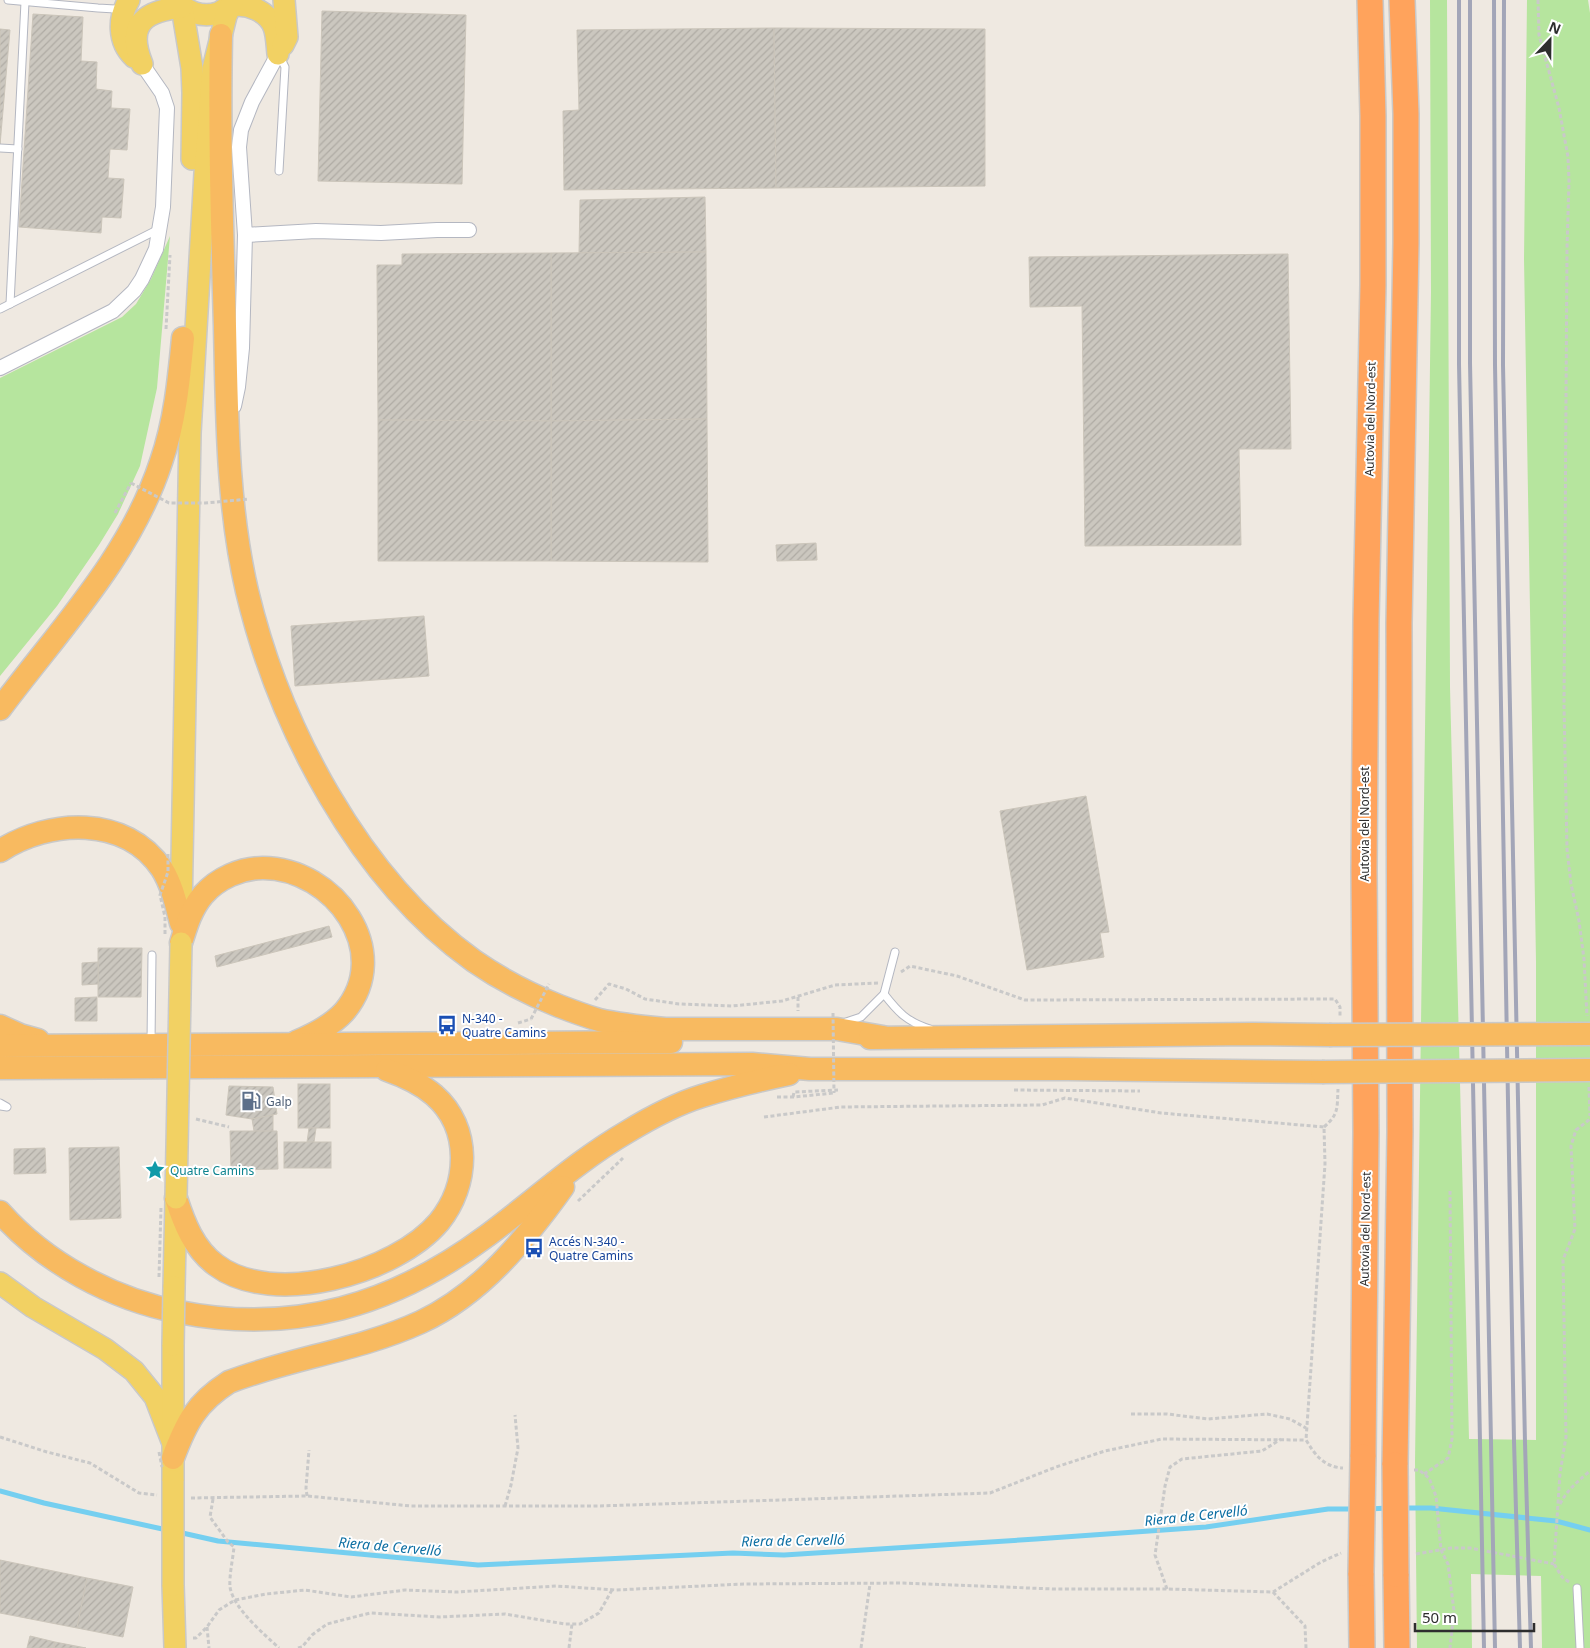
<svg xmlns="http://www.w3.org/2000/svg" width="1590" height="1648" font-family="'Noto Sans',sans-serif">
<style>
.grass{fill:#b6e59e}
.lines{fill:none;stroke-linecap:round;stroke-linejoin:round}
.stream{stroke:#75cff0;stroke-width:5}
.building{fill:url(#building-hatch);stroke:#cbc5ba}
.service-casing{stroke:#b4b7c1;stroke-width:9}
.minor-casing{stroke:#b4b7c1;stroke-width:16}
.primary-casing{stroke:#c9c9c9;stroke-width:24}
.trunk-casing{stroke:#c9c9c9;stroke-width:25}
.motorway-casing{stroke:#c9c9c9;stroke-width:28}
.path{stroke:#c9c9c9;stroke-width:3;stroke-dasharray:4 2.5;stroke-linecap:butt}
.service{stroke:#fff;stroke-width:7}
.minor{stroke:#fff;stroke-width:14}
.primary{stroke:#f2d163;stroke-width:21}
.trunk{stroke:#f8ba60;stroke-width:22}
.motorway{stroke:#ffa35c;stroke-width:25}
.rail{stroke:#a3a6b8;stroke-width:4}
.primary-bridge-casing{stroke:#c9c9c9;stroke-width:24;stroke-linecap:butt}
.trunk-bridge-casing{stroke:#c9c9c9;stroke-width:25;stroke-linecap:butt}
.motorway-bridge-casing{stroke:#c9c9c9;stroke-width:28;stroke-linecap:butt}
.path-bridge{stroke:#c9c9c9;stroke-width:3;stroke-dasharray:4 2.5;stroke-linecap:butt}
.primary-bridge{stroke:#f2d163;stroke-width:21}
.trunk-bridge{stroke:#f8ba60;stroke-width:22}
.motorway-bridge{stroke:#ffa35c;stroke-width:25}
.labels{text-anchor:middle;dominant-baseline:central;stroke-width:4;stroke-linejoin:round;paint-order:stroke}
.street-label{font-size:12px;fill:#2e2e2e;stroke:#fff}
.transit-label{font-size:12px;fill:#164399;stroke:#fff;text-anchor:start}
.service-label{font-size:12px;fill:#4e5e75;stroke:#fff;text-anchor:start}
.culture-label{font-size:12px;fill:#0d838f;stroke:#fff;text-anchor:start}
.water-label{font-size:14px;font-style:italic;fill:#0d6fa3;stroke:#fff}
</style>
<defs>
<pattern id="building-hatch" width="6" height="6" patternUnits="userSpaceOnUse" patternTransform="scale(1.25)"><rect width="6" height="6" fill="#cbc7bf"/><path d="M-1 1l2-2M0 6l6-6M5 7l2-2" fill="none" stroke="#afaba4"/></pattern>
</defs>
<rect width="100%" height="100%" fill="#efe9e1"/>
<g class="grass">
<path d="M1430,0H1447L1450,687L1469,1439L1536,1440V961L1524,259L1527,0H1588L1590,13V1648H1542L1541,1576L1471,1574L1472,1648H1417L1415,1462L1431,292Z"/>
<path d="M170,236L157,388L140,466L118,514L99,545L57,606L0,676V378L122,317L136,304L151,279Z"/>
</g>
<g class="lines">
<g class="stream">
<path d="M0,1491L44,1503L167,1530"/>
<path d="M1401,1508H1431L1556,1521L1590,1530"/>
<path d="M1369,1509L1388,1508"/>
<path d="M178,1532L218,1541L478,1565L733,1553L784,1555L1036,1539L1206,1527L1328,1509H1355"/>
</g>
</g>
<g class="building">
<path d="M322,11L466,15L462,184L318,181Z"/>
<path d="M33,14L83,17L81,61L97,62L96,89L112,91L111,108L130,109L127,150L110,149L108,178L124,179L121,218L102,217L101,233L19,227Z"/>
<path d="M774,28L776,188L564,190L563,111L579,110L577,30Z"/>
<path d="M774,28L985,29V186L776,188Z"/>
<path d="M0,29L10,30L0,145Z"/>
<path d="M705,197L706,252L579,253L580,200Z"/>
<path d="M706,252L707,419L551,421V253Z"/>
<path d="M551,253V421L378,420L377,265H402V254Z"/>
<path d="M1288,254L1291,449H1239L1241,545L1085,546L1082,306L1030,307L1029,257Z"/>
<path d="M707,419L708,562L551,561V421Z"/>
<path d="M378,420L551,421V561H378Z"/>
<path d="M816,543L817,560L777,561L776,545Z"/>
<path d="M424,616L429,676L295,686L291,626Z"/>
<path d="M1086,796L1109,932L1100,933L1104,957L1027,970L1000,811Z"/>
<path d="M329,926L332,937L217,967L215,956Z"/>
<path d="M98,948H142L141,997H98Z"/>
<path d="M98,962V984L82,985V963Z"/>
<path d="M97,997V1021H75V998Z"/>
<rect x="298" y="1084" width="32" height="44"/>
<path d="M229,1086L273,1087L277,1114L252,1119L226,1115Z"/>
<path d="M273,1115V1131H254L252,1119Z"/>
<path d="M309,1128H316L314,1142H307Z"/>
<path d="M230,1131H277L278,1169L231,1170Z"/>
<rect x="284" y="1142" width="47" height="26"/>
<path d="M119,1147L121,1218L70,1220L69,1148Z"/>
<path d="M45,1148L46,1173L14,1174V1149Z"/>
<path d="M0,1560L87,1578L77,1628L0,1613Z"/>
<path d="M87,1578L133,1587L123,1637L77,1628Z"/>
<path d="M30,1636L55,1642L54,1648H27Z"/>
<path d="M55,1642L86,1648H54Z"/>
</g>
<g class="lines">
<defs>
<g id="service">
<path d="M8,0L98,8L115,9L122,7"/>
<path d="M0,148L18,149"/>
<path d="M279,171L285,67L280,57"/>
<path d="M10,304L25,2"/>
<path d="M0,309L159,229"/>
<path d="M884,994C898,1012 907,1022 930,1029"/>
<path d="M846,1022L861,1017L884,994L895,952"/>
<path d="M151,1043L152,955"/>
<path d="M0,1103L7,1107L0,1106"/>
<path d="M1577,1588L1580,1648"/>
</g>
<g id="minor">
<path d="M278,54L252,102L241,130L239,147L245,235L316,231L381,233L437,230H469"/>
<path d="M0,368L113,311L134,291L142,279L156,249L163,207L167,108L162,93L142,64"/>
<path d="M234,406L238,387L242,348L245,235"/>
</g>
<g id="primary">
<path d="M129,0C118,18 118,42 134,57"/>
<path d="M176,0C186,12 202,18 218,13C222,11 227,7 232,6C247,3 268,11 274,27C277,35 277,45 278,54"/>
<path d="M182,7L192,68L193,93L192,159"/>
<path d="M283,45L287,37L284,0"/>
<path d="M142,64C126,24 144,11 182,7"/>
<path d="M181,913L190,433L205,173L213,69L226,16L233,0"/>
<path d="M0,1283L33,1307L105,1349L134,1371L155,1397L172,1441"/>
<path d="M174,1287L176,1201"/>
<path d="M173,1481V1345"/>
<path d="M173,1585L175,1648"/>
</g>
<g id="trunk">
<path d="M221,35C219,132 222,229 225,326C227,414 227,505 247,591C279,726 359,879 474,961C500,979 529,994 559,1006C572,1011 586,1016 599,1020C621,1025 643,1027 665,1029H837L883,1037"/>
<path d="M0,709C59,630 130,557 161,462C175,422 179,380 183,338"/>
<path d="M0,851C49,819 126,815 162,869C172,885 176,904 181,923"/>
<path d="M181,943C186,927 191,909 203,895C218,878 241,868 263,868C334,868 395,952 344,1012C331,1026 313,1035 296,1042"/>
<path d="M0,1026L20,1035L38,1040"/>
<path d="M870,1038L1253,1034L1329,1035"/>
<path d="M0,1046L671,1042"/>
<path d="M0,1068L752,1064L810,1069H1068L1322,1072"/>
<path d="M176,1198C184,1223 194,1249 216,1265C273,1308 396,1273 439,1222C469,1185 472,1128 434,1095C420,1083 404,1076 387,1070"/>
<path d="M0,1212C45,1263 112,1299 179,1312C294,1335 394,1305 488,1235C534,1201 577,1161 627,1132C650,1118 676,1104 702,1096C731,1087 760,1080 789,1074"/>
<path d="M173,1458C186,1423 196,1403 229,1382C291,1358 360,1350 421,1322C481,1294 525,1240 563,1187"/>
</g>
<g id="motorway">
<path d="M1363,1457L1366,1132L1364,870L1366,620L1373,285V116L1370,0"/>
<path d="M1395,1465L1400,1132L1399,623L1406,243V114L1402,0"/>
<path d="M1361,1573L1362,1648"/>
<path d="M1396,1574L1397,1648"/>
</g>
</defs>
<use href="#service" class="service-casing"/>
<use href="#minor" class="minor-casing"/>
<use href="#primary" class="primary-casing"/>
<use href="#trunk" class="trunk-casing"/>
<use href="#motorway" class="motorway-casing"/>
<g class="path">
<path d="M1538,0L1539,35L1559,108L1568,157L1569,181L1567,248L1564,705L1567,849L1571,884L1579,921L1584,959L1587,1016"/>
<path d="M166,329L170,255"/>
<path d="M115,513L131,483"/>
<path d="M901,972L910,966L957,976L1025,1000L1335,999L1340,1007V1017"/>
<path d="M798,997V1011"/>
<path d="M595,1000L609,984L626,989L645,999L679,1004L732,1006L782,1001L835,985L878,983"/>
<path d="M518,1023L531,1019"/>
<path d="M1589,1087L1590,1116"/>
<path d="M1014,1090L1140,1091"/>
<path d="M777,1097H793L834,1093"/>
<path d="M793,1097L794,1092L838,1090"/>
<path d="M764,1117L841,1107L1042,1105L1065,1098L1161,1113L1324,1127L1325,1164L1306,1440C1315,1455 1324,1467 1343,1468"/>
<path d="M196,1119L229,1127"/>
<path d="M1324,1127C1339,1114 1337,1108 1338,1089"/>
<path d="M578,1201L623,1158"/>
<path d="M1131,1414H1167L1208,1419L1267,1414L1290,1419L1306,1428"/>
<path d="M0,1437L47,1452L90,1463L139,1493L157,1495"/>
<path d="M1414,1470H1419L1429,1478L1436,1496L1441,1550L1448,1564L1454,1611L1450,1648"/>
<path d="M1424,1474L1448,1458L1452,1439L1450,1191"/>
<path d="M307,1496L306,1488L309,1450"/>
<path d="M191,1498L307,1496L411,1506H599L990,1493L1056,1467L1105,1451L1162,1439L1306,1440"/>
<path d="M213,1499L210,1517L228,1542L234,1547C233,1558 229,1576 230,1587C233,1608 264,1634 279,1648"/>
<path d="M1560,1504C1567,1490 1578,1481 1590,1471"/>
<path d="M505,1506L511,1485L518,1448L515,1415"/>
<path d="M1416,1554L1451,1548H1470L1554,1564"/>
<path d="M1569,1582L1562,1577L1554,1564L1560,1473L1566,1437L1563,1260L1575,1229L1571,1146L1576,1130L1590,1119"/>
<path d="M1167,1589L1155,1555L1165,1486L1170,1467L1182,1459L1262,1451L1281,1439"/>
<path d="M1273,1592L1305,1626L1306,1648"/>
<path d="M207,1627L209,1648"/>
<path d="M193,1638H196L207,1627L219,1610L235,1600L266,1594L305,1590L351,1597L405,1590L457,1592L556,1586L616,1590L744,1584L903,1583L1054,1589H1167L1273,1592L1321,1562L1341,1553"/>
<path d="M298,1648L302,1647L312,1635L327,1624L370,1613L439,1617L505,1614L565,1624H580L599,1613L612,1590"/>
<path d="M569,1648L572,1624"/>
<path d="M861,1648L870,1584"/>
</g>
<use href="#service" class="service"/>
<use href="#minor" class="minor"/>
<use href="#primary" class="primary"/>
<use href="#trunk" class="trunk"/>
<use href="#motorway" class="motorway"/>
<g class="rail">
<path d="M1459,0V364L1484,1648"/>
<path d="M1470,0V363L1495,1648"/>
<path d="M1494,0L1495,365L1514,1441L1520,1648"/>
<path d="M1504,0L1503,365L1525,1443L1531,1648"/>
</g>
<defs>
<g id="primary-bridge">
<path d="M176,1198L181,943"/>
<path d="M173,1345L174,1287"/>
<path d="M173,1481V1585"/>
</g>
<g id="trunk-bridge">
<path d="M1329,1035L1590,1034"/>
<path d="M1322,1072L1590,1070"/>
</g>
<g id="motorway-bridge">
<path d="M1395,1465L1396,1574"/>
<path d="M1361,1573L1363,1457"/>
</g>
</defs>
<use href="#primary-bridge" class="primary-bridge-casing"/>
<use href="#trunk-bridge" class="trunk-bridge-casing"/>
<use href="#motorway-bridge" class="motorway-bridge-casing"/>
<g class="path-bridge">
<path d="M131,483L169,503H205L249,499"/>
<path d="M165,934V917L160,895L168,872V853"/>
<path d="M833,1013L834,1093"/>
<path d="M531,1019L549,984"/>
<path d="M159,1277L161,1208"/>
<path d="M159,1452L162,1467"/>
</g>
<use href="#primary-bridge" class="primary-bridge"/>
<use href="#trunk-bridge" class="trunk-bridge"/>
<use href="#motorway-bridge" class="motorway-bridge"/>
</g>
<defs>
<symbol id="bus-bare" viewBox="-9 -9 18 18"><path d="M-5-6H5V4H4V6H2V4H-2V6H-4V4H-5ZM-3.5-4V0h7V-4ZM-3.5 1.2v1.5H-2V1.2ZM2 1.2v1.5H3.5V1.2Z" fill="#1a4fb4" stroke="#fff" stroke-width="2.5" paint-order="stroke"/></symbol>
<symbol id="fuel-bare" viewBox="-9 -9 18 18"><path d="M-5.5-6h7V0h2V4h1.3V-2.5L3-4.5l.8-.8L6-3V5H2.5V1h-1V6h-7ZM-4.2-4.7v3.2H.2V-4.7Z" fill="#5c6f8a" stroke="#fff" stroke-width="2.5" paint-order="stroke"/></symbol>
<symbol id="sight-bare" viewBox="-9 -9 18 18"><path d="M0-6L1.8-2.2L6-1.7L2.9 1.2L3.7 5.4L0 3.3L-3.7 5.4L-2.9 1.2L-6-1.7L-1.8-2.2Z" fill="#0f9aa8" stroke="#fff" stroke-width="2.5" paint-order="stroke"/></symbol>
</defs>
<g fill-rule="evenodd">
<use href="#bus-bare" x="433" y="1011" width="28" height="28"/>
<use href="#fuel-bare" x="237" y="1087" width="28" height="28"/>
<use href="#sight-bare" x="141" y="1156" width="28" height="28"/>
<use href="#bus-bare" x="520" y="1234" width="28" height="28"/>
</g>
<g class="labels">
<g class="street-label">
<text transform="translate(1370 419) rotate(-89)">Autovia del Nord-est</text>
<text transform="translate(1364 824) rotate(-90)">Autovia del Nord-est</text>
<text transform="translate(1365 1229) rotate(-89)">Autovia del Nord-est</text>
</g>
<g class="transit-label">
<text x="462" y="1018">N-340 -<tspan x="462" dy="14">Quatre Camins</tspan></text>
<text x="549" y="1241">Accés N-340 -<tspan x="549" dy="14">Quatre Camins</tspan></text>
</g>
<g class="service-label">
<text x="266" y="1101">Galp</text>
</g>
<g class="culture-label">
<text x="170" y="1170">Quatre Camins</text>
</g>
<g class="water-label">
<text transform="translate(1196 1515) rotate(-6)">Riera de Cervelló</text>
<text transform="translate(793 1540) rotate(-1)">Riera de Cervelló</text>
<text transform="translate(390 1546) rotate(5)">Riera de Cervelló</text>
</g>
</g>
<g transform="translate(1550 40) rotate(22)" stroke="#ffffff" stroke-width="4" paint-order="stroke">
<path d="M0-4L9 19L0 12L-9 19Z" fill="#2e2e2e"/>
<text y="-8" font-size="14" font-weight="bold" text-anchor="middle" fill="#2e2e2e">N</text>
</g>
<path d="M1415 1623v8h119v-8" fill="none" stroke="#2e2e2e" stroke-width="2.5"/>
<text x="1422" y="1623" font-size="15" fill="#2e2e2e" stroke="#ffffff" stroke-width="4" paint-order="stroke">50 m</text>
</svg>
